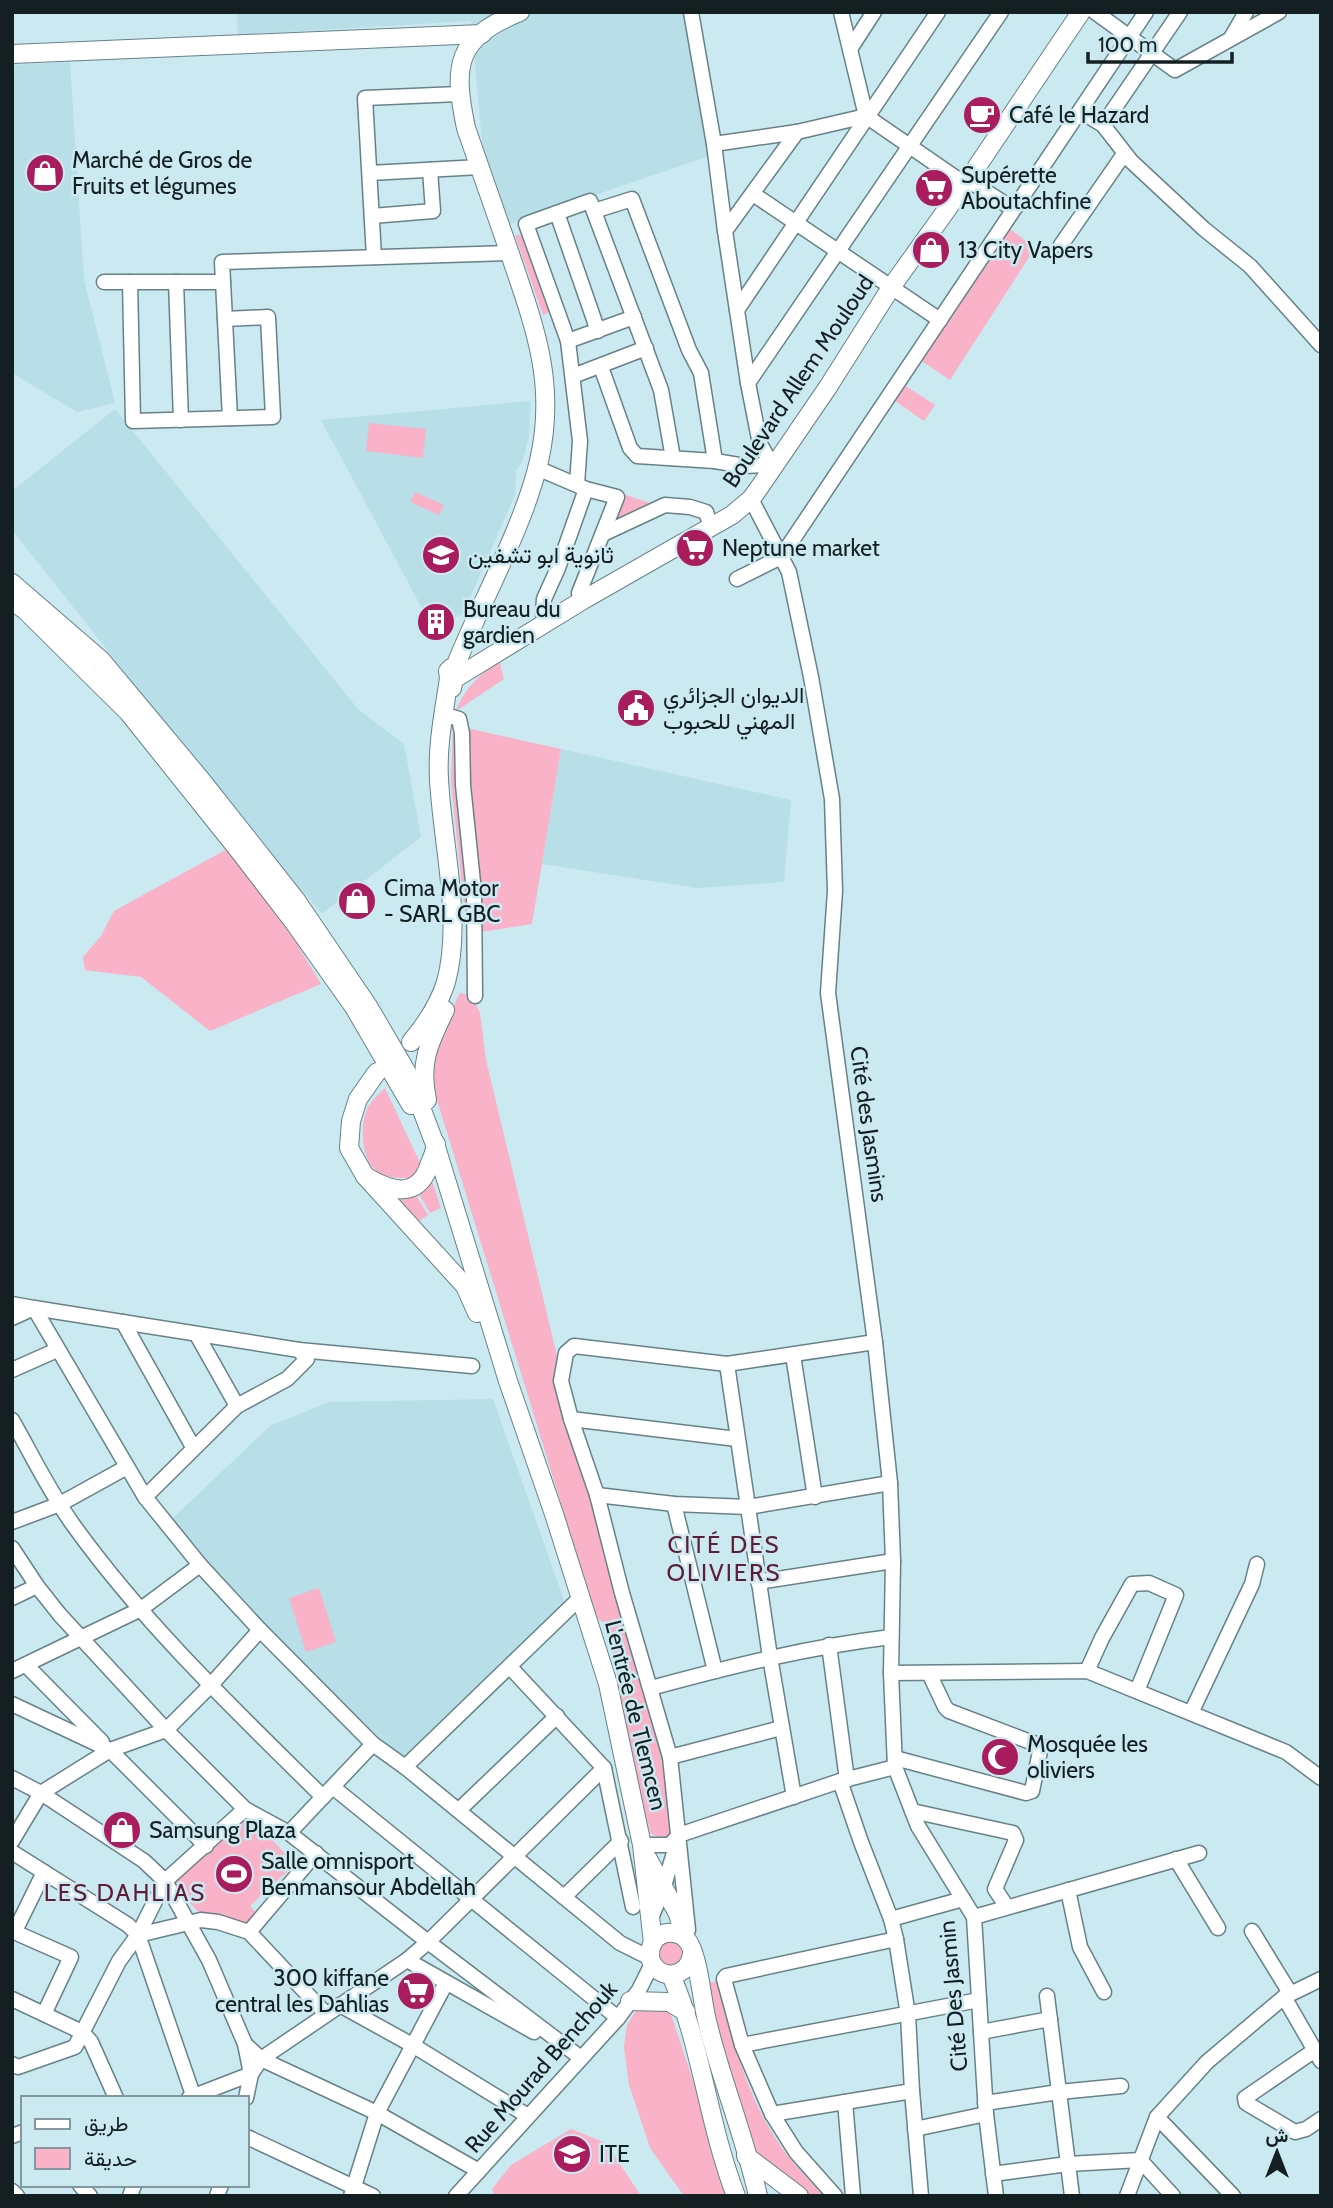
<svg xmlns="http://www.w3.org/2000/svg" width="1333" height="2208" font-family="Cabin,Vazirmatn,sans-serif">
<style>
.built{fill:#b8dfe7}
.green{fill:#f9b2c7}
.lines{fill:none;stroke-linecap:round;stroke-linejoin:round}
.minor-casing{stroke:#668288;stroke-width:17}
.major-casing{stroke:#668288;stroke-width:20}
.minor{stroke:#fff;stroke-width:14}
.major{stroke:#fff;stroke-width:18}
.labels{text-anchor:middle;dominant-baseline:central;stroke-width:5;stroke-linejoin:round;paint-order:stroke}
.poi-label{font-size:23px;fill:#141f22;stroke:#cbe9f0;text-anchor:start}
.street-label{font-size:23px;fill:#141f22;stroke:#cbe9f0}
.neighbourhood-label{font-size:24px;letter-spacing:2px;fill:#5e1c36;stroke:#cbe9f0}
</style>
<rect width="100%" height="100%" fill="#cbe9f0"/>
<g class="built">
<path d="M237,12H685L709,156L507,225L483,153L471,21L238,35Z"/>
<path d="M70,62L84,280L115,403L77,412L12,373V65Z"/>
<path d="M531,401L529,436L523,460L516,471L515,495L463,614L432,627L321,420Z"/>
<path d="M115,409L358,709L404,744L421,837L322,914L229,803L12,530V491Z"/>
<path d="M561,749L791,800L784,882L697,888L542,864Z"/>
<path d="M493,1399L565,1603L403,1759L263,1628L171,1520L270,1426L329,1402Z"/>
</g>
<g class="green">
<path d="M1005,225L1035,248L950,380L916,357Z"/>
<path d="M515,235L526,236L553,310L543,315Z"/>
<path d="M901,383L935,405L924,421L891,398Z"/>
<path d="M369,423L426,429L423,458L366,451Z"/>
<path d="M415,492L444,505L439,515L410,502Z"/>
<path d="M620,493L656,505L610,527Z"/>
<path d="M500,663L504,679L456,711C462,692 482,670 500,663Z"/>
<path d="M453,725L561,749L532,924L467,934L451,782Z"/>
<path d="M229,848L282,919L321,984L210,1031L141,977L85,970L83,957L101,936L114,911Z"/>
<path d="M460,993L472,996L480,1013L486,1060L613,1589L651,1709L676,1832L663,1839L651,1834L612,1693L621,1682L604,1623L596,1617L429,1074L441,1030Z"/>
<path d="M385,1088L420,1163L419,1170L410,1178C401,1178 391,1178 382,1175C361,1165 359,1128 367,1109C371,1101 378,1094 385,1088Z"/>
<path d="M432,1181L441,1208L430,1213L419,1194L427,1188Z"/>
<path d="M416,1195L428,1215L419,1221L399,1200Z"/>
<path d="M319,1588L336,1642L306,1652L289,1598Z"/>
<path d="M248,1814L295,1864L250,1906L259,1916L249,1925L204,1918L173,1885Z"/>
<path d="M674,1939L686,1950L683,1965L664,1969L656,1952L660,1943Z"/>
<path d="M718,1981C731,2036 746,2095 778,2142C790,2161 808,2178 823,2196H808L757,2153L740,2122L707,1983Z"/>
<path d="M654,2007L669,2008L731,2196H684L650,2148L629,2085L624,2047L627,2025L636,2011Z"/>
<path d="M571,2129L606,2143L641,2196H495L492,2189L511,2165Z"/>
</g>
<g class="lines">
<defs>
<g id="minor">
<path d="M691,12L714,144L725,231L748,383L760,444L769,460"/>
<path d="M841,12L866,116L956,178L968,180L1013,209"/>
<path d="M1095,12L1175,70L1279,12"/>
<path d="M1231,38L1246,12"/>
<path d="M850,49L874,12"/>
<path d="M1080,111L1103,125L1131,161L1204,229L1250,266L1321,345"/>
<path d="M1103,125L1180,12"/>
<path d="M714,144L797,132L866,116"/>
<path d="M370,173L480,167"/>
<path d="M753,194L940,320"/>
<path d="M594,211L632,199L689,350L701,373L715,461"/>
<path d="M557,213L598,331"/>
<path d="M372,216L433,211L430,170"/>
<path d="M725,231L797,132"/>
<path d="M1061,245L1124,154"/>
<path d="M374,257L365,98L459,94"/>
<path d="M104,282H223"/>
<path d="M130,282L133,421L273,417L268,317L225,319"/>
<path d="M176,282L181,420"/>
<path d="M737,310L938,12"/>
<path d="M568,341L634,317"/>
<path d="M601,367L630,448L637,456L715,461L745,466L766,465"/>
<path d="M573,376L646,348"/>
<path d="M748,383L1001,12"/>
<path d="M230,418L222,262L509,253"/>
<path d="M537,468L586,489L617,497L579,593"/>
<path d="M577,484L580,441L568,341L526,224L590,201L661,390L673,458"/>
<path d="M751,499L789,572L811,677L832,799L835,891L828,993L875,1342L890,1483L893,1561L891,1673L895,1767L918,1826L974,1917L986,2114L996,2196"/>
<path d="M603,534L665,505L690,507L706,512L709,521"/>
<path d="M737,579L781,557L1146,12"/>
<path d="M543,614L544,599L558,568L586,489"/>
<path d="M443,714L459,719L462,733L463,785L474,892L475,996"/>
<path d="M12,1304L34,1308L145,1497L200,1565L260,1630L373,1744L405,1767L581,1597"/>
<path d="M12,1318L34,1308L299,1350L472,1366"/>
<path d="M123,1322L193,1447"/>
<path d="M197,1335L237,1406"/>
<path d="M793,1355L815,1497"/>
<path d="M727,1364L770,1657L794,1797"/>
<path d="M12,1370L57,1350"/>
<path d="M571,1419L737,1439"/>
<path d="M12,1420C32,1455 50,1493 74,1526C146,1626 236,1711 323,1797"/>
<path d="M597,1495L674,1504L748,1507L890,1483"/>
<path d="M145,1497L237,1406L287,1379L307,1359L299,1350"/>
<path d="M674,1504L715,1671"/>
<path d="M12,1522L60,1504L127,1467"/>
<path d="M12,1548L37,1586L60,1615L166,1730L245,1809L289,1833L428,1942L581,2058"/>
<path d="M758,1582L893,1561"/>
<path d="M12,1598L37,1586"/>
<path d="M829,1645L847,1780"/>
<path d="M26,1665L102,1742"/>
<path d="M510,1667L604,1768L633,1907"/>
<path d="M12,1671L141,1609L200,1565"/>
<path d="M1087,1671L1102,1638L1132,1584L1149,1583L1176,1595L1137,1691"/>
<path d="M891,1673L1087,1671L1286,1752L1321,1778"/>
<path d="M651,1688C732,1666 808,1647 891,1637"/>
<path d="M12,1704L110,1750L206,1846"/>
<path d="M1191,1713L1252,1584L1257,1564"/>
<path d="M670,1757L781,1728"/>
<path d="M895,1758L1026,1793L1032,1791L1041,1746L949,1711L945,1707L929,1673"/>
<path d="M405,1767L620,1943L650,1958"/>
<path d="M12,1778L41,1793L144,1861L165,1881L209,1960L245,2044L261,2059L377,2113L479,2171"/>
<path d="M840,1781L861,1842L891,1919L896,1939"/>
<path d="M334,1788L618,2018"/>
<path d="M459,1810L557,1716"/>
<path d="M912,1811L1013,1833L1016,1840L995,1889L1007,1907"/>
<path d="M289,1833L373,1744"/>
<path d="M12,1841L41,1793L110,1750L166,1730L210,1686L260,1630"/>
<path d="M642,1845H670L679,1835L840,1781L895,1767"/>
<path d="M12,1852L128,1925L138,1935"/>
<path d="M1176,1859L1218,1928"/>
<path d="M1068,1890L1080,1947L1104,1992"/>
<path d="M564,1897L621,1841"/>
<path d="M974,1917L1199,1853"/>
<path d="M651,1918L663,1889L677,1843"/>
<path d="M891,1919L963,1899"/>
<path d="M688,1930L670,1757L622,1593L597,1495L571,1419L561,1381L566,1353L574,1346L727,1364L875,1342"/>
<path d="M12,1931L71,1957L44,2014"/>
<path d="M15,1931L44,1872"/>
<path d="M1252,1931L1290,1993"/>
<path d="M249,1932L316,1853"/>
<path d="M407,1960L534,2032"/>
<path d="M1047,1996L1072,2196"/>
<path d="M1284,1997L1321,2061"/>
<path d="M12,1999L82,2032L91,2042L116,2098"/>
<path d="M340,2005L414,2046L528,2116"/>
<path d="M981,2032L1050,2019"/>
<path d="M245,2044L251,2074L246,2098"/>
<path d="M742,2045L979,2000"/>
<path d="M1315,2050L1245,2098L1246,2103L1295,2132L1306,2129L1321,2119"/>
<path d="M12,2064L18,2067L75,2047L119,1961L138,1935L165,1881L245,1809"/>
<path d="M189,2098L251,2074L261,2059L407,1960L428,1942L604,1768"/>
<path d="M197,2098L193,2095L138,1935L201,1920L218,1922L249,1932L326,2014"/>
<path d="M845,2102L853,2196"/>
<path d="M985,2103L1059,2092L1121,2086"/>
<path d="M772,2114L912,2091"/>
<path d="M1157,2117L1233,2196"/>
<path d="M915,2129L986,2114"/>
<path d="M12,2136L23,2132"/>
<path d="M247,2137L373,2196"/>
<path d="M993,2174L1068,2164L1140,2160L1173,2196"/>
<path d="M80,2185L90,2196"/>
<path d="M12,2191L17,2196"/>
<path d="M130,2196L134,2185"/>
<path d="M217,2196L221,2185"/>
<path d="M351,2196L377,2113L446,1983"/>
<path d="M456,2196L618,2018L639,1990L652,1964"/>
<path d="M835,2196L796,2152L772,2114L742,2045L724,1979L726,1976L896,1939L908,2015L912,2091L921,2196"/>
<path d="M1127,2196L1157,2117L1207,2062L1284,1997L1321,1979"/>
</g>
<g id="major">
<path d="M12,54L482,34"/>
<path d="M12,583L101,660L202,781L296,900L368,1006L409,1076L436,1147L508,1381L554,1514L608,1684L642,1845L653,1943"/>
<path d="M12,601L25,610L128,712L240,852L293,921L354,1007L411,1105"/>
<path d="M452,688L454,679L459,676L583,600L732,515L751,499L759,488L828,387L892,286L968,180L1081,12"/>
<path d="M411,1042C426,1024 439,1005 446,982C463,921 442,842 439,779C437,745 444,712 449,678L448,671L451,668L455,667C481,601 523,529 539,461C557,383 534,325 510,254C495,212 481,170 466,128C453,66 455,38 520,12"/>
<path d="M377,1072L358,1099L351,1121L349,1148L365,1176L465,1286L477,1313"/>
<path d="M427,1100C419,1062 429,1043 445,1010"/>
<path d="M365,1176C390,1191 417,1200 429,1166C432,1158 435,1152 436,1144"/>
<path d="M648,1859L678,1914L685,1938"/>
<path d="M692,1953C690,1978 658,1983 650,1958C650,1952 650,1947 653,1942C662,1929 681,1930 689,1943C699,1960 702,2001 707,2021C721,2080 745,2137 758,2196"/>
<path d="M671,1975C702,2046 708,2124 736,2196"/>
<path d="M630,2001L669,2002L686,2012"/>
<path d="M746,2156L799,2196"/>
</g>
</defs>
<use href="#minor" class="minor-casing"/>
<use href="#major" class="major-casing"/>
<use href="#minor" class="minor"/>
<use href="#major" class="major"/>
</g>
<defs>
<symbol id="cafe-disc" viewBox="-11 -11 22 22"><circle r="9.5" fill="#a91c5d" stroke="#cbe9f0"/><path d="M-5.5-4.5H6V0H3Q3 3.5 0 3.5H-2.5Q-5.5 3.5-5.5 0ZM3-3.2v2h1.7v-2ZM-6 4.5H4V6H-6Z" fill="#fff"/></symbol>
<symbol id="shop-disc" viewBox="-11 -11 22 22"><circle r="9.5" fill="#a91c5d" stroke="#cbe9f0"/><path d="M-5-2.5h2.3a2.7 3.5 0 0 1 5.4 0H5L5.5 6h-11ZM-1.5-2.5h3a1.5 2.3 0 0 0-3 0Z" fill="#fff"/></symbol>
<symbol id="supermarket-disc" viewBox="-11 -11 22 22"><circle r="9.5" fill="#a91c5d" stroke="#cbe9f0"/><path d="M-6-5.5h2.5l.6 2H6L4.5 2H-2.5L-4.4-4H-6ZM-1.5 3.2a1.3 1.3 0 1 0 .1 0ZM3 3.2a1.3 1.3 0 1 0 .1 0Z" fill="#fff"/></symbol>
<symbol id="school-disc" viewBox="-11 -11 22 22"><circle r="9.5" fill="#a91c5d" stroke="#cbe9f0"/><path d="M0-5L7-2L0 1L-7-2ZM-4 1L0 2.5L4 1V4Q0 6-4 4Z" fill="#fff"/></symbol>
<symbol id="building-disc" viewBox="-11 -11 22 22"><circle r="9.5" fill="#a91c5d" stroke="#cbe9f0"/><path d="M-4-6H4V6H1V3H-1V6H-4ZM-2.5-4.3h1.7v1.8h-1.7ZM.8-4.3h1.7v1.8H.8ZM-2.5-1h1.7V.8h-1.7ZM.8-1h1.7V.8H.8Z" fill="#fff"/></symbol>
<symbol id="civic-disc" viewBox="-11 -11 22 22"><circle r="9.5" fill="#a91c5d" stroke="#cbe9f0"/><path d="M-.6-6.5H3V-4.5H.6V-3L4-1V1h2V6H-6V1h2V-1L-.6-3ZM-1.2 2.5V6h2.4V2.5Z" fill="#fff"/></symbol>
<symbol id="mosque-disc" viewBox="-11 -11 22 22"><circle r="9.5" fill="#a91c5d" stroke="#cbe9f0"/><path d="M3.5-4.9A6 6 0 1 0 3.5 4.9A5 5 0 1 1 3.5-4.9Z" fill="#fff"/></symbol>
<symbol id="stadium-disc" viewBox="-11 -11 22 22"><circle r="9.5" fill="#a91c5d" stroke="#cbe9f0"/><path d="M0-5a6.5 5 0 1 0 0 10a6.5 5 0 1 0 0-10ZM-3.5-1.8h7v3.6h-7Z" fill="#fff"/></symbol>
<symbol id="university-disc" viewBox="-11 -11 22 22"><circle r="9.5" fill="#a91c5d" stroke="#cbe9f0"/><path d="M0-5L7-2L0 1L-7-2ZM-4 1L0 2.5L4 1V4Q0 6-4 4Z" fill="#fff"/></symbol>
</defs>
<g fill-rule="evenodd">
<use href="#cafe-disc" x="960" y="93" width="44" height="44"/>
<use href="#shop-disc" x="23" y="151" width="44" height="44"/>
<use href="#supermarket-disc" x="912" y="166" width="44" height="44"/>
<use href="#shop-disc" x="909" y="228" width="44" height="44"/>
<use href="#supermarket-disc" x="673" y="526" width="44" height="44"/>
<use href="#school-disc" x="419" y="533" width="44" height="44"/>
<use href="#building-disc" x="414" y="600" width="44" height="44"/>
<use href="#civic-disc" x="614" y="686" width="44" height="44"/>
<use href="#shop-disc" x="335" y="879" width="44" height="44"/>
<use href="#mosque-disc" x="978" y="1735" width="44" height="44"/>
<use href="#shop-disc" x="100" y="1808" width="44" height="44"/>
<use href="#stadium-disc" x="212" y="1852" width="44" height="44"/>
<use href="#supermarket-disc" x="394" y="1969" width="44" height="44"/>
<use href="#university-disc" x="550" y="2132" width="44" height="44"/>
</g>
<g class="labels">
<g class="poi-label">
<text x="1009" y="115">Café le Hazard</text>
<text x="72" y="160">Marché de Gros de<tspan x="72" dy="26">Fruits et légumes</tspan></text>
<text x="961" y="175">Supérette<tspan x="961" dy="26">Aboutachfine</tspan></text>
<text x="958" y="250">13 City Vapers</text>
<text x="722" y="548">Neptune market</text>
<text x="468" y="555">ثانوية ابو تشفين</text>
<text x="463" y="609">Bureau du<tspan x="463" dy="26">gardien</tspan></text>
<text x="663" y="695">الديوان الجزائري<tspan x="663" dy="26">المهني للحبوب</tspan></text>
<text x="384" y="888">Cima Motor<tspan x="384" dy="26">- SARL GBC</tspan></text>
<text x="1027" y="1744">Mosquée les<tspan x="1027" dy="26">oliviers</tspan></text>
<text x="149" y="1830">Samsung Plaza</text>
<text x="261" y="1861">Salle omnisport<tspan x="261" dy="26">Benmansour Abdellah</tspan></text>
<text x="389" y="1978" text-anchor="end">300 kiffane<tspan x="389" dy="26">central les Dahlias</tspan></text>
<text x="599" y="2154">ITE</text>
</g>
<g class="street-label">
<text transform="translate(798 381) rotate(-56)">Boulevard Allem Mouloud</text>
<text transform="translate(869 1124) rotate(82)">Cité des Jasmins</text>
<text transform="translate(636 1715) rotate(76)">L'entrée de Tlemcen</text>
<text transform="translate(953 1996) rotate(-95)">Cité Des Jasmin</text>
<text transform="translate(541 2067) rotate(-49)">Rue Mourad Benchouk</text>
</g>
<g class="neighbourhood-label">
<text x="724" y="1544">CITÉ DES<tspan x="724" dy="28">OLIVIERS</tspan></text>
<text x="125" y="1892">LES DAHLIAS</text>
</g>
</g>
<rect width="1333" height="2208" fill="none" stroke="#141f22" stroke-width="28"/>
<rect x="21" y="2096" width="228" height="91" fill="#cbe9f0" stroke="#82989e" stroke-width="2"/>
<rect x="35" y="2119" width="35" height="10" fill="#ffffff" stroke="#82989e" stroke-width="2"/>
<text x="84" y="2131" font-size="21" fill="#141f22">طريق</text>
<rect x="35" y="2148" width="35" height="21" fill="#f9b2c7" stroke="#82989e" stroke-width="2"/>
<text x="84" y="2166" font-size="21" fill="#141f22">حديقة</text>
<g transform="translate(1277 2152)" stroke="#cbe9f0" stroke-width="5" paint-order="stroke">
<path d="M0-5L12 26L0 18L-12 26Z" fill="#141f22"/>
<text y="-10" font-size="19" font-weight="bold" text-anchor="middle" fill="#141f22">ش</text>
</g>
<path d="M1088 52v10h144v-10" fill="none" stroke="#141f22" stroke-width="3.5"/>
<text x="1098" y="52" font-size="21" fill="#141f22" stroke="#cbe9f0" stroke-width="5" paint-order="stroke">100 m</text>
</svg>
